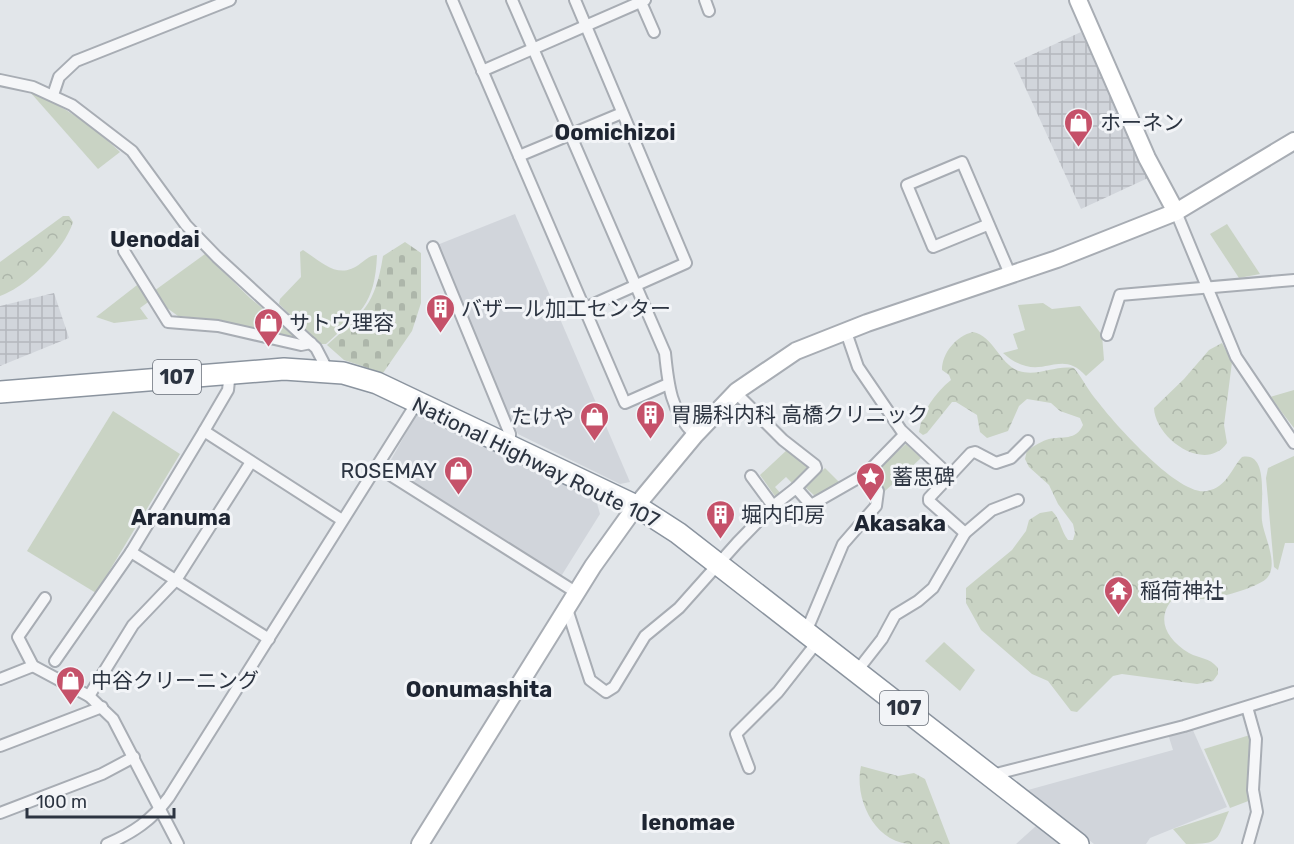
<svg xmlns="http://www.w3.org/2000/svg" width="1294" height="844" font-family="Rubik,'Noto Sans JP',sans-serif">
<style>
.built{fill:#d1d5db}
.industrial{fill:url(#industrial-grid)}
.green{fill:#c9d3c4}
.forest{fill:url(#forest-crowns)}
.cemetery{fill:url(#cemetery-stones)}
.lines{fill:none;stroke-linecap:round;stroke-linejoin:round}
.street-casing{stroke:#a8adb4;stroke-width:14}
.secondary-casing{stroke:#a8adb4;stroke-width:20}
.highway-casing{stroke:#8b949f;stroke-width:24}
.street{stroke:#f5f6f8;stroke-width:10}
.secondary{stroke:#fff;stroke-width:16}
.highway{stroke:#fff;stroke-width:21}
.labels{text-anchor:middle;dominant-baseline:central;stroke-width:6;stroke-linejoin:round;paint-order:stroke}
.shield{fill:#f2f4f7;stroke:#676e78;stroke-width:1.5}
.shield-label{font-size:20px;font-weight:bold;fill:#2c3441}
.poi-label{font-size:21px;fill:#2c3441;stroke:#f2f4f7;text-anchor:start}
.street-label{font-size:21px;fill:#2c3441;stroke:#f2f4f7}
.neighbourhood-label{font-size:22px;font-weight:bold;fill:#1e2532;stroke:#f2f4f7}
</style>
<defs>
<pattern id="industrial-grid" width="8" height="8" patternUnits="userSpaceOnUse" patternTransform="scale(1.5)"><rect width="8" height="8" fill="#d1d5db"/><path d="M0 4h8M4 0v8" fill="none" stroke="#b4b7bd"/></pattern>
<pattern id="forest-crowns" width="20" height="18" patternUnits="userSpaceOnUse" patternTransform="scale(1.5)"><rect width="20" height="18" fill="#c9d3c4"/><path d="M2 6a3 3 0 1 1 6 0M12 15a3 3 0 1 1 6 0" fill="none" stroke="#adb6aa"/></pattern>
<pattern id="cemetery-stones" width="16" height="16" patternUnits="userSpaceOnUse" patternTransform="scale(1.5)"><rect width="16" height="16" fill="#c9d3c4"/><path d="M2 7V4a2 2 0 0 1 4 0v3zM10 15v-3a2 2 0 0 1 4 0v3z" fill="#adb6aa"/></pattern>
</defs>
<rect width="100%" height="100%" fill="#e2e6ea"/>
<g class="built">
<path d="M515,214L630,482L620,484L518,434L479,353L437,245Z"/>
<path d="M416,415L595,496L600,514L560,578L387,467Z"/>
<path d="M1192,728L1227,807L1150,838L1146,844H1094L1028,790L1173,750L1168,734Z"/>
<path d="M1036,826L1059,844H1016Z"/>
</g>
<g class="industrial">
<path d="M1081,32L1148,178L1081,209L1014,63Z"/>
<path d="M54,293L69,338L0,366V306Z"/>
</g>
<g class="green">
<path d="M30,92C64,106 93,126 120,152L98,169Z"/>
<path d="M1227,224L1260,274L1239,278L1210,234Z"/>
<path d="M303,250C323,263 339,281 361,263C367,259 370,255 377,255C375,305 360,313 326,344H321L279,304L280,299L301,277L300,252Z"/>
<path d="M205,254L250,298L301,341L243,329L222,320L178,316L163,305L154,291Z"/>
<path d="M141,282L151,300L140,308L148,319L114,323L96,317Z"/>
<path d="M1043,303L1052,309L1080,306L1102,335L1104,360L1086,376C1058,345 1041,387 1003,353L1018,349L1013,334L1025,330L1018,305Z"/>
<path d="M1294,390V428L1270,397Z"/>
<path d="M113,411L180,454L96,593L27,551Z"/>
<path d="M906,444L921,458L885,491L877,483L876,471Z"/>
<path d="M788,449L809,467L794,485L786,477L775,487L782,495L777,499L760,475Z"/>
<path d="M1294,456V543H1285L1278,570L1274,567L1266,478L1268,468Z"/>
<path d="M825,468L841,484L816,497L805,487Z"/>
<path d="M944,642L975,670L960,691L925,661Z"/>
<path d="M1250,735L1251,800L1230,808L1204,749Z"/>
<path d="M1229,811C1216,841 1221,844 1186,844L1173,829Z"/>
</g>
<g class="forest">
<path d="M63,216H69L73,222C65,249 26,287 0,296V262Z"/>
<path d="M973,332C994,336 999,364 1019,371C1037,377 1055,365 1074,368C1083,379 1089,392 1098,402C1115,424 1179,497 1207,491C1227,487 1231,469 1242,457C1270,451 1260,504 1262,521C1264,537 1280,565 1266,579C1256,588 1214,600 1201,599C1193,598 1187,591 1179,593C1154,614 1163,637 1189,653C1200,659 1209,657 1218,668V674L1213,681L1197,684L1122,674L1113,676L1077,712L1071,711L1048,681L1032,674L981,630L966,603V588L1012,550L1026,531L1029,520L1040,513L1052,511C1060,518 1061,531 1068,540H1073L1075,533L1073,524L1058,504L1049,485L1029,467L1025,459L1027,450C1033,447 1043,440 1049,439C1062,436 1076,441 1083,425L1080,418L1060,411L1051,403L1027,399L1019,406L1008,431L987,438L980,432L977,415L956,402H952L927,433L923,435L919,432C922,411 935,393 951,380L949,375L942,370C942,353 956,336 973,332Z"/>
<path d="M1222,343L1232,362L1224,425L1227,443C1205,474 1155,438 1154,408L1184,379L1209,350Z"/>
<path d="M861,766L898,776L914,773L925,779L950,844C937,844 922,844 908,844C873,840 854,797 861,766Z"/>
</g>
<path class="cemetery" d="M405,242L421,253V303L412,331L383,373L344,360L327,345C363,313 375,306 383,256Z"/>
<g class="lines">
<defs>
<g id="street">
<path d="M452,0L625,403L668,384"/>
<path d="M512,0L665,353C668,384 671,413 695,435"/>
<path d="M575,0L686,263L585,308"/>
<path d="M640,0L654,32"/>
<path d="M705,0L709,11"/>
<path d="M482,71L645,0"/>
<path d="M0,80L33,87L72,105L132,151L186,225L217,257L316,348L328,371"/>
<path d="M53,95L59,77L76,61L230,0"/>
<path d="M519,156L622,113"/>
<path d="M1176,212L1236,357L1294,443"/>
<path d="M987,225L933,247L907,185L962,162L1010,274"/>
<path d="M433,247L510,434V445"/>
<path d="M124,251L168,322L218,326L301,345L311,343"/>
<path d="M846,332L858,367L901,430L949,475"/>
<path d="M1107,335L1120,295L1294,280"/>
<path d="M736,393L783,440L815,465L816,468L796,488"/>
<path d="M204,431L228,390L230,372"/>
<path d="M376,466L577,593"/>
<path d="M751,476L773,506"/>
<path d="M965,533L929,501V498L971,453L975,452L996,463L1011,458L1028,441"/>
<path d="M131,552L269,639"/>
<path d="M45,598L18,637L33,666L89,696L113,719L178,844"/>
<path d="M567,609L590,680L606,692L614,687L645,636L679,608L737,543L773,506L796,488L811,505L867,473L904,435"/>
<path d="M806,632L843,544L876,506L878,491L867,473"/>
<path d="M55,661L131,552L204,431L342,520"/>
<path d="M857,671L882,639L895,615L918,601L933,588L965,533L992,510L1018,500"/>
<path d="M0,679L33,666"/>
<path d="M89,696L133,625L176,580L251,462"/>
<path d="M1247,707L1256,739L1253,790L1257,812L1248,844"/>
<path d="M0,746L102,707"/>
<path d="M749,768L736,734L778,692L818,641"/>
<path d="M992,775L1184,726L1294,692"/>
<path d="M0,813L102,774L134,757"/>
<path d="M107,844C133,833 152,820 169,797L416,404"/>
</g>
<g id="secondary">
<path d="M1078,0L1147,158L1176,212"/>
<path d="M420,844L593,566L636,506L695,435L737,391L796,351L867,323L1057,259L1176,212L1294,141"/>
</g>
<path id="highway" d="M0,392L284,369L343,373L377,383L636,506L678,533L1078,844"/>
</defs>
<use href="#street" class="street-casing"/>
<use href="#secondary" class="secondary-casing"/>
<use href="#highway" class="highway-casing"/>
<use href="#street" class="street"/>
<use href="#secondary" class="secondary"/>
<use href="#highway" class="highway"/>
</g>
<defs>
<symbol id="shop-pin" viewBox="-11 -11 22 30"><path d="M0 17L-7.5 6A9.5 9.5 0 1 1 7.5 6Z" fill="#c55169" stroke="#f2f4f7"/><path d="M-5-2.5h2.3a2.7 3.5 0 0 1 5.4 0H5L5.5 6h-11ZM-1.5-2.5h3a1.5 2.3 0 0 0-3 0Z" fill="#fff"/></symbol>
<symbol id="building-pin" viewBox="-11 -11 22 30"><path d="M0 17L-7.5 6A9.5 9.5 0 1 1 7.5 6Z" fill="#c55169" stroke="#f2f4f7"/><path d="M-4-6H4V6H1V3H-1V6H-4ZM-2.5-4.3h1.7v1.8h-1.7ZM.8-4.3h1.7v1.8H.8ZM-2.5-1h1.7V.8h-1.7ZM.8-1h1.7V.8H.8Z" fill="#fff"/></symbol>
<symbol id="sight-pin" viewBox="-11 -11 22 30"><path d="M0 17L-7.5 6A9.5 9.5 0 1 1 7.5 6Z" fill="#c55169" stroke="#f2f4f7"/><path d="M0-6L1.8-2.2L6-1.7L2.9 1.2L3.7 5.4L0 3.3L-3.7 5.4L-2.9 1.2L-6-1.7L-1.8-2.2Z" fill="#fff"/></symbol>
<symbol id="temple-pin" viewBox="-11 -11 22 30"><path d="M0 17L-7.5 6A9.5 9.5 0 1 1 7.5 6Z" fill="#c55169" stroke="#f2f4f7"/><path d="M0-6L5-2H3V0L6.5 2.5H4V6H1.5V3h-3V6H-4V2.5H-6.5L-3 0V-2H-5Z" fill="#fff"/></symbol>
</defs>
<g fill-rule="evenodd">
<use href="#shop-pin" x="1062" y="106" width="33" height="45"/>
<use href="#building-pin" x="424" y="292" width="33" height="45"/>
<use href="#shop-pin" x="252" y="306" width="33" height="45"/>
<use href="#building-pin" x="634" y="398" width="33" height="45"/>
<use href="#shop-pin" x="578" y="400" width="33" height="45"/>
<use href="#shop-pin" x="442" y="454" width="33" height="45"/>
<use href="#sight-pin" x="854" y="460" width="33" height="45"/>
<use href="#building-pin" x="704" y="498" width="33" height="45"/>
<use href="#temple-pin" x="1102" y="574" width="33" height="45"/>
<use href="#shop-pin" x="54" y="664" width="33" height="45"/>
</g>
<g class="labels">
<g class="shield">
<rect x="153" y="360" width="48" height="34" rx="4.5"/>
<rect x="880" y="691" width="48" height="34" rx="4.5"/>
</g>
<g class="shield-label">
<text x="177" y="377">107</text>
<text x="904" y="708">107</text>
</g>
<g class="poi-label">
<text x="1100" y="122">ホーネン</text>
<text x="461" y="308">バザール加工センター</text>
<text x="289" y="322">サトウ理容</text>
<text x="671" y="414">胃腸科内科 高橋クリニック</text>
<text x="574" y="416" text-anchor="end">たけや</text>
<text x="437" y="470" text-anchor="end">ROSEMAY</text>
<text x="892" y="476">蓄思碑</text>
<text x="741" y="514">堀内印房</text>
<text x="1140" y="590">稲荷神社</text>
<text x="91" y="680">中谷クリーニング</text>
</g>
<g class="street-label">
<text transform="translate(536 462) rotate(26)">National Highway Route 107</text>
</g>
<g class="neighbourhood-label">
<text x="615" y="132">Oomichizoi</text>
<text x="155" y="239">Uenodai</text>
<text x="181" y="517">Aranuma</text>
<text x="900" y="523">Akasaka</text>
<text x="479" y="689">Oonumashita</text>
<text x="688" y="822">Ienomae</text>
</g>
</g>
<path d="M27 808v9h147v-9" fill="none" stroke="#2c3441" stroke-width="3"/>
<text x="36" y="808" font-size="18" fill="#2c3441" stroke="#f2f4f7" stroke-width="4.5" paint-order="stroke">100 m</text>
</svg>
